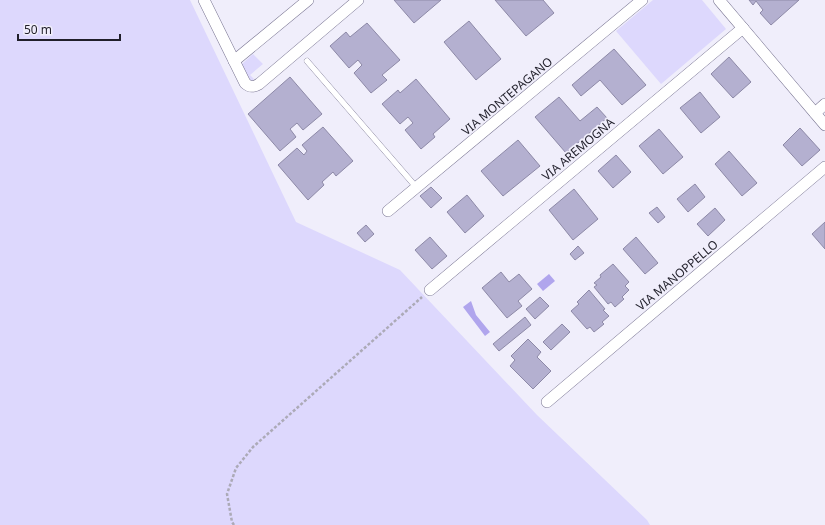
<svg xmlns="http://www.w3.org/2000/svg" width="825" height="525" font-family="'Noto Sans',sans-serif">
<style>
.green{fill:#ddd8fd}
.water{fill:#b0a5ed}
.building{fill:#b4b0d0;stroke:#8d89a7}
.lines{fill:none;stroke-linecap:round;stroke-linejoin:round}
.service-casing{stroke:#777390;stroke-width:6}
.minor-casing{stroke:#777390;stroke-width:12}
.path{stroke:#acaab7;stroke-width:2.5;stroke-dasharray:3 2;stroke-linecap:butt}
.service{stroke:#fff;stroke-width:5.5}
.minor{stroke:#fff;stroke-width:11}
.labels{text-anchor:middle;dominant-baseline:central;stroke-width:3.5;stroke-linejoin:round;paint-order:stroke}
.street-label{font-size:12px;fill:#201f2a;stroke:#f0eefb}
</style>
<rect width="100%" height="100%" fill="#f0eefb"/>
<g class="green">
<path d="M0,0H190L296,222L400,270L537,415L647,520L650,525H0Z"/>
<path d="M653,0H702L726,29L661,84L616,31Z"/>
<path d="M253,54L263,64L250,75L254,79L248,84L241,65Z"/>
</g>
<g class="water">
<path d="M549,274L555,281L543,291L537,284Z"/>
<path d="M471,301L476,315L490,332L485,336L463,307Z"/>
</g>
<g class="building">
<path d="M394,0H441L414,23Z"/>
<path d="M495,0H543L554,13L526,36Z"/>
<path d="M749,0H799L771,25L760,13L763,10L756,1L753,5Z"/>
<path d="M469,21L501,59L476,80L444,42Z"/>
<path d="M367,23L400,60L382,75L387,80L371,93L354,73L362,65L358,60L349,68L330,46L346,32L350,37Z"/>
<path d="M614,49L646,85L622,105L600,80L581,96L572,85Z"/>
<path d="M729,57L751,82L733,98L711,74Z"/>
<path d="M290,77L322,114L303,130L297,123L290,129L296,137L280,151L248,114Z"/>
<path d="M416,79L450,119L433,134L435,137L421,149L405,130L413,123L408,117L400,124L382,104L398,90L400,93Z"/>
<path d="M700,92L720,117L701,133L680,108Z"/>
<path d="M559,97L580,121L597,107L607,118L566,153L535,117Z"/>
<path d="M323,127L353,161L336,176L333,172L322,182L324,185L308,200L278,165L297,148L304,155L307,151L302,145Z"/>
<path d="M800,128L820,150L802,166L783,145Z"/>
<path d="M659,129L683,157L663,174L639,146Z"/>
<path d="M518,140L540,166L503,196L481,171Z"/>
<path d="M729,151L757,183L742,196L715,164Z"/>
<path d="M616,155L631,172L613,188L598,171Z"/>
<path d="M695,184L705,197L688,212L677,199Z"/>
<path d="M431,187L442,198L431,208L420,196Z"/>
<path d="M574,189L598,219L573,240L549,210Z"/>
<path d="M467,195L484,216L465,233L447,212Z"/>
<path d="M657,207L665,217L658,223L649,213Z"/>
<path d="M715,208L725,220L708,236L697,224Z"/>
<path d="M825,222V249L812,234Z"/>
<path d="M366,225L374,234L365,242L357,233Z"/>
<path d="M430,237L447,256L432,269L415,250Z"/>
<path d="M636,237L658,263L645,274L623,249Z"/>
<path d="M578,246L584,253L575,260L570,254Z"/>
<path d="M613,264L629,282L625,286L629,290L622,297L624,299L615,307L611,302L608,304L594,287L597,285L594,283L601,277L600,275Z"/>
<path d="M501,272L509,282L519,274L532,289L518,301L522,306L507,318L482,288Z"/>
<path d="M589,290L605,309L603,310L609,316L602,322L604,324L594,332L590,327L587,329L571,311L579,304L577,302Z"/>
<path d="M540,297L549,306L535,319L526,309Z"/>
<path d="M525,317L531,325L499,351L493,344Z"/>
<path d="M562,324L570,332L551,350L543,342Z"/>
<path d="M528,339L541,352L537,357L551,371L533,389L510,366L515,360L511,356Z"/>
</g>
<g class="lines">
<defs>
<path id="service" d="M307,61L417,188"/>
<g id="minor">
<path d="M204,0L245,83C250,88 254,87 259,84L358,0"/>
<path d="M719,0L825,125"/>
<path d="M234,61L308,0"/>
<path d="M815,113L825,104"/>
<path d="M388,211L642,0"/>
<path d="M430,290L743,28"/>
<path d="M547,402L825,167"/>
</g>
</defs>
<use href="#service" class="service-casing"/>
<use href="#minor" class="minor-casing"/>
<path class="path" d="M234,525L232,522L227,494L236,468L253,447L422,297"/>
<use href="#service" class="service"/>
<use href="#minor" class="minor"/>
</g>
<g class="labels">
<g class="street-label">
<text transform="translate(507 96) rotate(-40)">VIA MONTEPAGANO</text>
<text transform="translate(578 149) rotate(-40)">VIA AREMOGNA</text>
<text transform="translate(677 275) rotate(-40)">VIA MANOPPELLO</text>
</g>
</g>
<path d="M18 34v6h102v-6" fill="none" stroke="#201f2a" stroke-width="2"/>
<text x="24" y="34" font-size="12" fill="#201f2a" stroke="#f0eefb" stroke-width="3" paint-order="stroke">50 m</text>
</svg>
